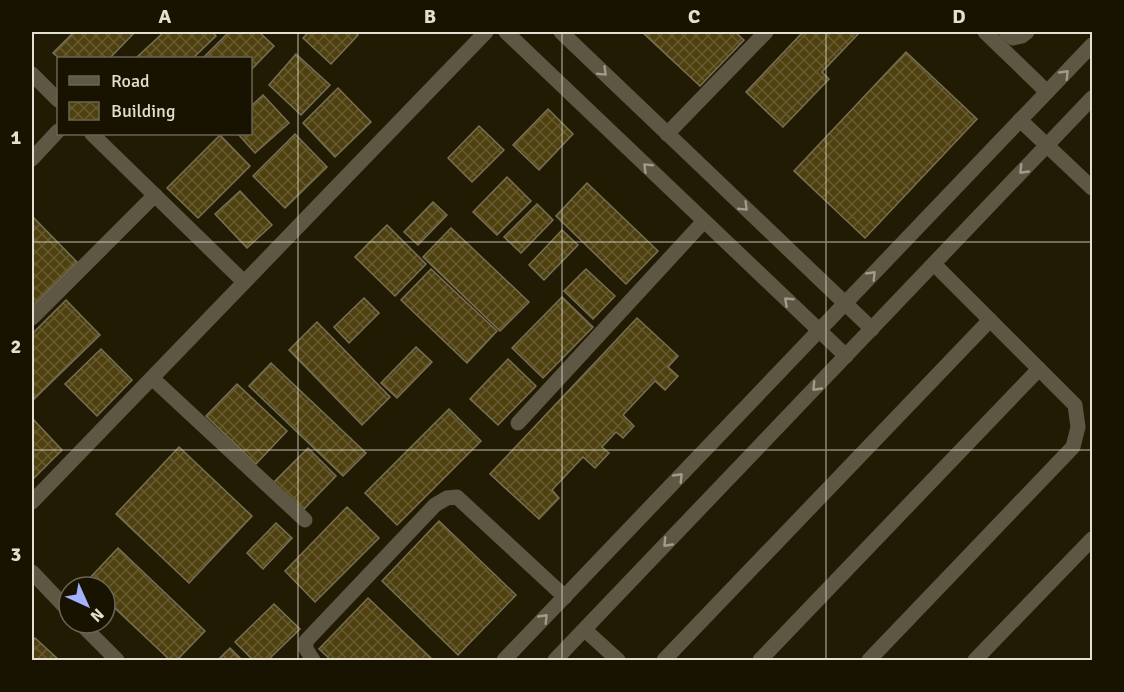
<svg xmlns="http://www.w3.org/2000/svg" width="1124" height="692" font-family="Signika,sans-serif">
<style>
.building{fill:url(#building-cross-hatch);stroke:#787056;stroke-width:1.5}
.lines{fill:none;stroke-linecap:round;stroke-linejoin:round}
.minor{stroke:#5d5743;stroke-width:15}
.oneway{stroke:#a09c8a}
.grid{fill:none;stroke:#e4e0d1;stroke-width:1.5;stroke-opacity:0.55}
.neatline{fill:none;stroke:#e4e0d1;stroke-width:2}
.grid-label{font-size:20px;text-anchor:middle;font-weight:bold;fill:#e4e0d1}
</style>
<defs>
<pattern id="building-cross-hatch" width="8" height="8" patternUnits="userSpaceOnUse" patternTransform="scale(1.5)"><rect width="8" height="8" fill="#4e410f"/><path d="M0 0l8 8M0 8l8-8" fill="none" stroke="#675c31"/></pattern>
</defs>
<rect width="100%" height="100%" fill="#221b04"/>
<g class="building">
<path d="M74,32H135L110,58H59L53,53Z"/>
<path d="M164,32H212L216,36L193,58H136Z"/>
<path d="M229,32H259L274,46L250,71V58H203Z"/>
<path d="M309,32H354L358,35L331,64L303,38Z"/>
<path d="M642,32H735L744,40L700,86Z"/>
<path d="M803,32H860L822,72L829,79L783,127L746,92Z"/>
<path d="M906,52L977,119L865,238L794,171Z"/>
<path d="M296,54L330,85L301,115L269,85Z"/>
<path d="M338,88L371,122L335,157L303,123Z"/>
<path d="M263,95L289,123L255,153L238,134H250V107Z"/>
<path d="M548,109L573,134L539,170L513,145Z"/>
<path d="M479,126L504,150L472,182L448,158Z"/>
<path d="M295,134L327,167L285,208L253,176Z"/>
<path d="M220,135L250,166L198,218L167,188Z"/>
<path d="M507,177L531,201L497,235L473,212Z"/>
<path d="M587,183L658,251L626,284L556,216Z"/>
<path d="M240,191L272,225L247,248L215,214Z"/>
<path d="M433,202L447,215L418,245L404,232Z"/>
<path d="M537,204L553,220L521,253L504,237Z"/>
<path d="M32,216L77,262L32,307Z"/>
<path d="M387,225L426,264L395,296L355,257Z"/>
<path d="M451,228L529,302L500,331L423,257Z"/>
<path d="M562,230L578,245L544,280L529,265Z"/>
<path d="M431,269L497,331L467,363L401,300Z"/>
<path d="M586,269L615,296L593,319L564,291Z"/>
<path d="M562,297L593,327L543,378L512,348Z"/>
<path d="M364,298L379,313L349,343L334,327Z"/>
<path d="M66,300L100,335L32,401V334Z"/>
<path d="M637,318L678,356L668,367L678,376L665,390L655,381L623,415L634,426L623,438L616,432L602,447L609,453L595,468L583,457L552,490L559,498L539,519L490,474Z"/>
<path d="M317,322L390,397L362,425L289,350Z"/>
<path d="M416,347L432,362L397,398L381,383Z"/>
<path d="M101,349L132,380L97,416L65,384Z"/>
<path d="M508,359L536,386L498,425L470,399Z"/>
<path d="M271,363L366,453L343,476L249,386Z"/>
<path d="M237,384L287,431L256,464L206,416Z"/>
<path d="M449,409L481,441L397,525L365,493Z"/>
<path d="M32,418L62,450L32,480Z"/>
<path d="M179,447L252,516L189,583L116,514Z"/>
<path d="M308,448L336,476L302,511L273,483Z"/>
<path d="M347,507L379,538L315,602L285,571Z"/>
<path d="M439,521L516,595L458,655L382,581Z"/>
<path d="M276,523L292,538L263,569L247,553Z"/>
<path d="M118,548L205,631L177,660H170L105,599V587H93L87,581Z"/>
<path d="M368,598L433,660H331L319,649Z"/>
<path d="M274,604L300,629L268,660H253L235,642Z"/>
<path d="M35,638L59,660H32V642Z"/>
<path d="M230,648L242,660H218Z"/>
</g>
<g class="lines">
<g class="minor">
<path d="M506,32L846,356"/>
<path d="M561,32L872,329"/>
<path d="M985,32L1047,92"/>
<path d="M1006,32L1013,38L1022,36L1027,32"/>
<path d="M32,74L58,100"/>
<path d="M1020,120L1092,188"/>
<path d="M92,134L244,282"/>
<path d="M667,134L766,32"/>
<path d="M32,159L58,131"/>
<path d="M32,318L155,195"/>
<path d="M152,378L305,520"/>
<path d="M518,423L704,221"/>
<path d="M32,502L486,32"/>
<path d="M32,572L69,611"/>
<path d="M80,623L117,660"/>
<path d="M585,630L618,660"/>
<path d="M313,660L306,649V641L435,505L447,498L457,497L565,597"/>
<path d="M504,660L1092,45"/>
<path d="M555,660L1092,98"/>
<path d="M664,660L990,320"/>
<path d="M760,660L1039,369"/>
<path d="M869,660L1073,447L1078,427L1075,405L934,264"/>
<path d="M975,660L1092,539"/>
</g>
</g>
<defs><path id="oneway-chevron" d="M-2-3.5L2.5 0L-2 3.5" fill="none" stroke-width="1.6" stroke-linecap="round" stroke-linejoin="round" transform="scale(1.5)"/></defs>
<g class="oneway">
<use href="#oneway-chevron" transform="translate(603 72) rotate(44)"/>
<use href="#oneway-chevron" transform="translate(1065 74) rotate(-46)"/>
<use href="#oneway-chevron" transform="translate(647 167) rotate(-136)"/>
<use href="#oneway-chevron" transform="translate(1023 170) rotate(134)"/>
<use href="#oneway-chevron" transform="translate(744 207) rotate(44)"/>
<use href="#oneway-chevron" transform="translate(872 275) rotate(-46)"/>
<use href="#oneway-chevron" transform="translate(788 301) rotate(-137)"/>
<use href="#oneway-chevron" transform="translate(816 387) rotate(134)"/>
<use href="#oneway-chevron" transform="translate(679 477) rotate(-46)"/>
<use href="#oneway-chevron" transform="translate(667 543) rotate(134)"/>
<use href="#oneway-chevron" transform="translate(544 618) rotate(-46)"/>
</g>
<path class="grid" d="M298,32V660M562,32V660M826,32V660M32,242H1092M32,450H1092"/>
<rect width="1124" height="692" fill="none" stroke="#181200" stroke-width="66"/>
<rect x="57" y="57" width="195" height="78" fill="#181200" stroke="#6a6454" stroke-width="1.5"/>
<rect x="69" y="76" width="30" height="9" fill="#5d5743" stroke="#6a6454" stroke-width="1.5"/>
<text x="111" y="87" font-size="18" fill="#e4e0d1">Road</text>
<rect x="69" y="102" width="30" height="18" fill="url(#building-cross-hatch)" stroke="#6a6454" stroke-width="1.5"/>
<text x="111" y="117" font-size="18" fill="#e4e0d1">Building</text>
<g transform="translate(87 605) rotate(135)"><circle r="28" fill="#181200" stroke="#6a6454" stroke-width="1.5"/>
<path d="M0-4.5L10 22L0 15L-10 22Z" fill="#a2b2fd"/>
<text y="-9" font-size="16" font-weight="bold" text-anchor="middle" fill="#e4e0d1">N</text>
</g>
<rect x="33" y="33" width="1058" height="626" class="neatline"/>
<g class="grid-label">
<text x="165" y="23">A</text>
<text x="430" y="23">B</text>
<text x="694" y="23">C</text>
<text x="959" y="23">D</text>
<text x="16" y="144">1</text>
<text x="16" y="353">2</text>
<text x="16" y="561">3</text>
</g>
</svg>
